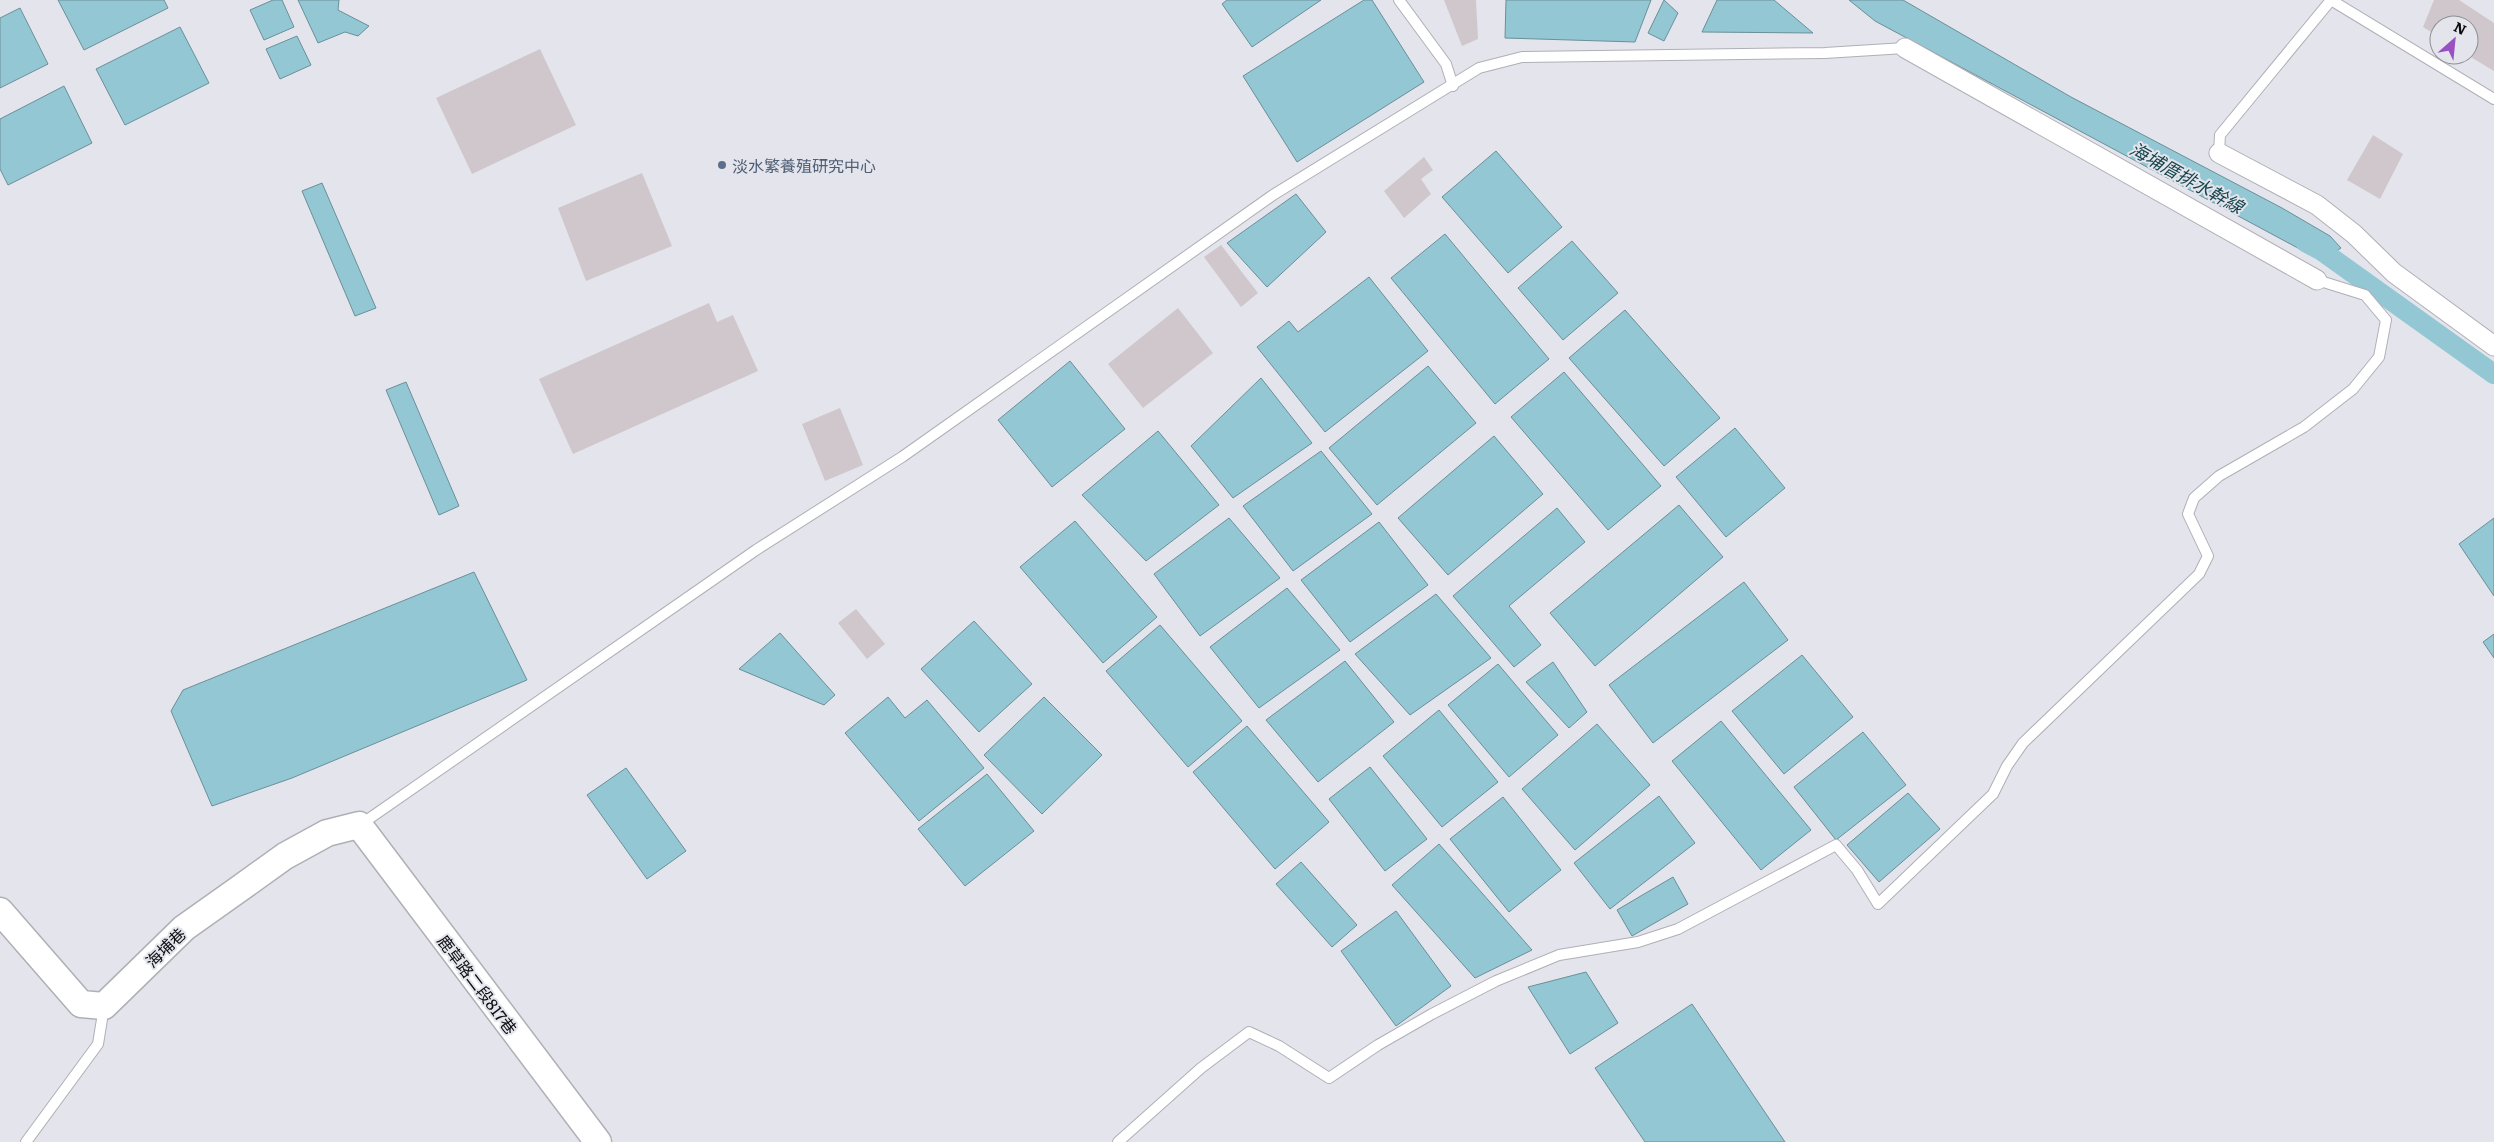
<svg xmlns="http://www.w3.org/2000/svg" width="2494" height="1142" font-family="Literata,'Noto Sans TC',serif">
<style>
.water{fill:#92c7d3;stroke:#6a8f98}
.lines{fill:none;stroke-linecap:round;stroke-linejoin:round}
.canal{stroke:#92c7d3;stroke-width:20}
.building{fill:#cfc7cb}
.lane-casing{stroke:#afafb6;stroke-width:12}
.street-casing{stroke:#afafb6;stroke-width:21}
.secondary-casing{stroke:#afafb6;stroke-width:29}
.lane{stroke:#fff;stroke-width:10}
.street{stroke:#fff;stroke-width:19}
.secondary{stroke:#fff;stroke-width:26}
.service-dot{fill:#5c6f8a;stroke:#e4e5ec;stroke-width:2}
.labels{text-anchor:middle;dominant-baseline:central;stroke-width:4;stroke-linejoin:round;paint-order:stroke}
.service-label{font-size:16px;fill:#4e5e75;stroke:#e4e5ec;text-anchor:start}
.street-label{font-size:16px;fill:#0b0c0e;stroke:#e4e5ec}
.water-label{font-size:18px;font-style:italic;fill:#17464f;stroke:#e4e5ec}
</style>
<rect width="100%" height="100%" fill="#e4e5ec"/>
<g class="water">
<path d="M58,0H164L168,8L84,50Z"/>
<path d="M273,0H282L294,27L264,40L250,10Z"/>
<path d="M298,0H339L338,10L369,26L358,36L345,32L318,43Z"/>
<path d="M1227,0H1321L1252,47L1222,4Z"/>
<path d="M1364,0H1372L1424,82L1297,162L1243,76Z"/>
<path d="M1506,0H1651L1635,42L1505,38Z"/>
<path d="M1664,0L1678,13L1664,41L1648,33Z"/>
<path d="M1717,0H1774L1813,33L1702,32Z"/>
<path d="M1849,0H1903L2071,97L2282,208L2330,236L2341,248L2322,261L1875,21Z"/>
<path d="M20,8L48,64L0,88V18Z"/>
<path d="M180,27L209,83L125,125L96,69Z"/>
<path d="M297,36L311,65L280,79L266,49Z"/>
<path d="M64,86L92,143L8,185L0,169V119Z"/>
<path d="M1496,151L1562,227L1508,273L1442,197Z"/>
<path d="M322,183L376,308L355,316L302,191Z"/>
<path d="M1296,194L1326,232L1267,287L1227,243Z"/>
<path d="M1445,234L1549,359L1495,404L1391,278Z"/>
<path d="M1572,241L1618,293L1563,340L1518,288Z"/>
<path d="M1369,277L1428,351L1325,432L1257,347L1289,321L1298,332Z"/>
<path d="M1625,310L1720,418L1664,466L1569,358Z"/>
<path d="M1070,361L1125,429L1052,487L998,420Z"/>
<path d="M1428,366L1476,423L1377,505L1329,448Z"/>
<path d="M1564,372L1661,486L1608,530L1511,417Z"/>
<path d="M1261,378L1312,443L1233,498L1191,446Z"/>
<path d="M406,382L459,506L439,515L386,390Z"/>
<path d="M1735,428L1785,488L1726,537L1676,477Z"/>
<path d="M1158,431L1219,505L1146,561L1082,495Z"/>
<path d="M1494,436L1543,494L1448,575L1398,518Z"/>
<path d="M1321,451L1372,514L1293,571L1243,506Z"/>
<path d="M1679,505L1723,557L1595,666L1550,613Z"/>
<path d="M1557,508L1585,542L1509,606L1541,645L1514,667L1453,596Z"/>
<path d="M1229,518L1280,578L1200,636L1154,574Z"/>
<path d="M2494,518V596L2459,544Z"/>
<path d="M1075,521L1157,617L1103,663L1020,567Z"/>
<path d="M1379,522L1428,585L1350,642L1301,580Z"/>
<path d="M474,572L527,680L292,778L212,806L171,711L183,690Z"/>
<path d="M1744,582L1788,640L1653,743L1609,685Z"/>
<path d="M1287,588L1340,650L1259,708L1210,647Z"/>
<path d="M1436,594L1491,658L1410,715L1355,654Z"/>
<path d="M974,621L1032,684L979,732L921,669Z"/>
<path d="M1160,625L1242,721L1188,767L1106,671Z"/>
<path d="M780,633L835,695L824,705L739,669Z"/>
<path d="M2494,634V658L2483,642Z"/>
<path d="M1802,655L1853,717L1784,774L1732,711Z"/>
<path d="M1345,661L1394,722L1318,782L1266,720Z"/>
<path d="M1553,662L1587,712L1569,728L1526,682Z"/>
<path d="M1498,664L1558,735L1509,777L1448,705Z"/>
<path d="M888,697L905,718L927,700L984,768L919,821L845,733Z"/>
<path d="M1044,697L1102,755L1042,814L984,755Z"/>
<path d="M1439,710L1498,782L1442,827L1383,756Z"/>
<path d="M1721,721L1811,830L1761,870L1672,761Z"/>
<path d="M1597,724L1650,785L1575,850L1522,789Z"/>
<path d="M1247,726L1329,822L1275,869L1193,772Z"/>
<path d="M1863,732L1906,785L1836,840L1794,787Z"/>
<path d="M1370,767L1427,839L1385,871L1329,799Z"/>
<path d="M626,768L686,851L647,879L587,795Z"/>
<path d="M987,774L1034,831L965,886L918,829Z"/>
<path d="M1908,793L1940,829L1879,882L1847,845Z"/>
<path d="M1659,796L1695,843L1610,909L1574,863Z"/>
<path d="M1503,797L1561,870L1509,912L1450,839Z"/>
<path d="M1439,844L1532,950L1475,978L1392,885Z"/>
<path d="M1301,862L1357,925L1332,947L1276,884Z"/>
<path d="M1673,877L1688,904L1632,936L1617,910Z"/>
<path d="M1396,911L1451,986L1396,1026L1341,951Z"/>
<path d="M1586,972L1618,1023L1570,1054L1528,987Z"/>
<path d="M1692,1004L1785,1142H1645L1595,1068Z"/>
</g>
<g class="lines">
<path class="canal" d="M2305,242L2322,251L2494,374"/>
</g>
<g class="building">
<path d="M1444,0H1476L1478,39L1462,46Z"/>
<path d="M2434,0H2459L2494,23V71L2469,56V25H2439V37L2423,27Z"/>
<path d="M540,49L576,125L472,174L436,98Z"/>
<path d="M2373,135L2403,154L2380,199L2347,180Z"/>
<path d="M1424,157L1433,170L1421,179L1431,194L1404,218L1384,191Z"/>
<path d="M642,173L672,246L586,281L558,208Z"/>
<path d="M1221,245L1258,293L1241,307L1204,257Z"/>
<path d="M709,303L717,322L733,315L758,371L573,454L539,379Z"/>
<path d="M1178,308L1213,353L1143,408L1108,364Z"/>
<path d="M840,408L863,465L825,481L802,424Z"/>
<path d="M856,609L885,644L867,659L838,623Z"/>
</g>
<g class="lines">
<defs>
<g id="lane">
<path d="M1399,0L1446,64L1453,86"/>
<path d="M2331,0L2494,99"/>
<path d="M2219,153L2220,135L2331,0"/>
<path d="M360,825L756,550L902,457L1273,195L1479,68L1522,57L1825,53L1905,48"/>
<path d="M26,1142L98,1044L104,1007"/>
<path d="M1118,1142L1201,1068L1249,1032L1279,1046L1329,1078L1378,1045L1432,1014L1496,981L1559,955L1638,942L1678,929L1836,845L1857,870L1878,904L1993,794L2007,766L2023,743L2199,574L2208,556L2188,514L2194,498L2219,476L2304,427L2353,389L2379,357L2386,320L2365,295L2317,280"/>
</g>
<g id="street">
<path d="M1905,48L2317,280"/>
<path d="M2219,153L2317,205L2354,234L2394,273L2494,346"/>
</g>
<path id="secondary" d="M0,911L81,1004L104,1006L184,928L239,889L285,856L327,833L359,825L598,1142"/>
</defs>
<use href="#lane" class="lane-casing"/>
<use href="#street" class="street-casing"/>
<use href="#secondary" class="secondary-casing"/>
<use href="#lane" class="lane"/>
<use href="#street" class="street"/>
<use href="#secondary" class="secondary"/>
</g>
<circle class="service-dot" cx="722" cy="165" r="5"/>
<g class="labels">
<g class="service-label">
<text x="732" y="165">淡水繁養殖研究中心</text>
</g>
<g class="street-label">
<text transform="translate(165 947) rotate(-44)">海埔巷</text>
<text transform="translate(478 984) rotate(53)">鹿草路二段817巷</text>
</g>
<g class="water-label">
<text transform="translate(2187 177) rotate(29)">海埔厝排水幹線</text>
</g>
</g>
<g transform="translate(2454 40) rotate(27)"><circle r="24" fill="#e4e5ec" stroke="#8d8e93"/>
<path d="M0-4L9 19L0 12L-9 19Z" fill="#9950c3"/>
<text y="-8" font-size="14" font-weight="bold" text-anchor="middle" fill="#0b0c0e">N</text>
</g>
</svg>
